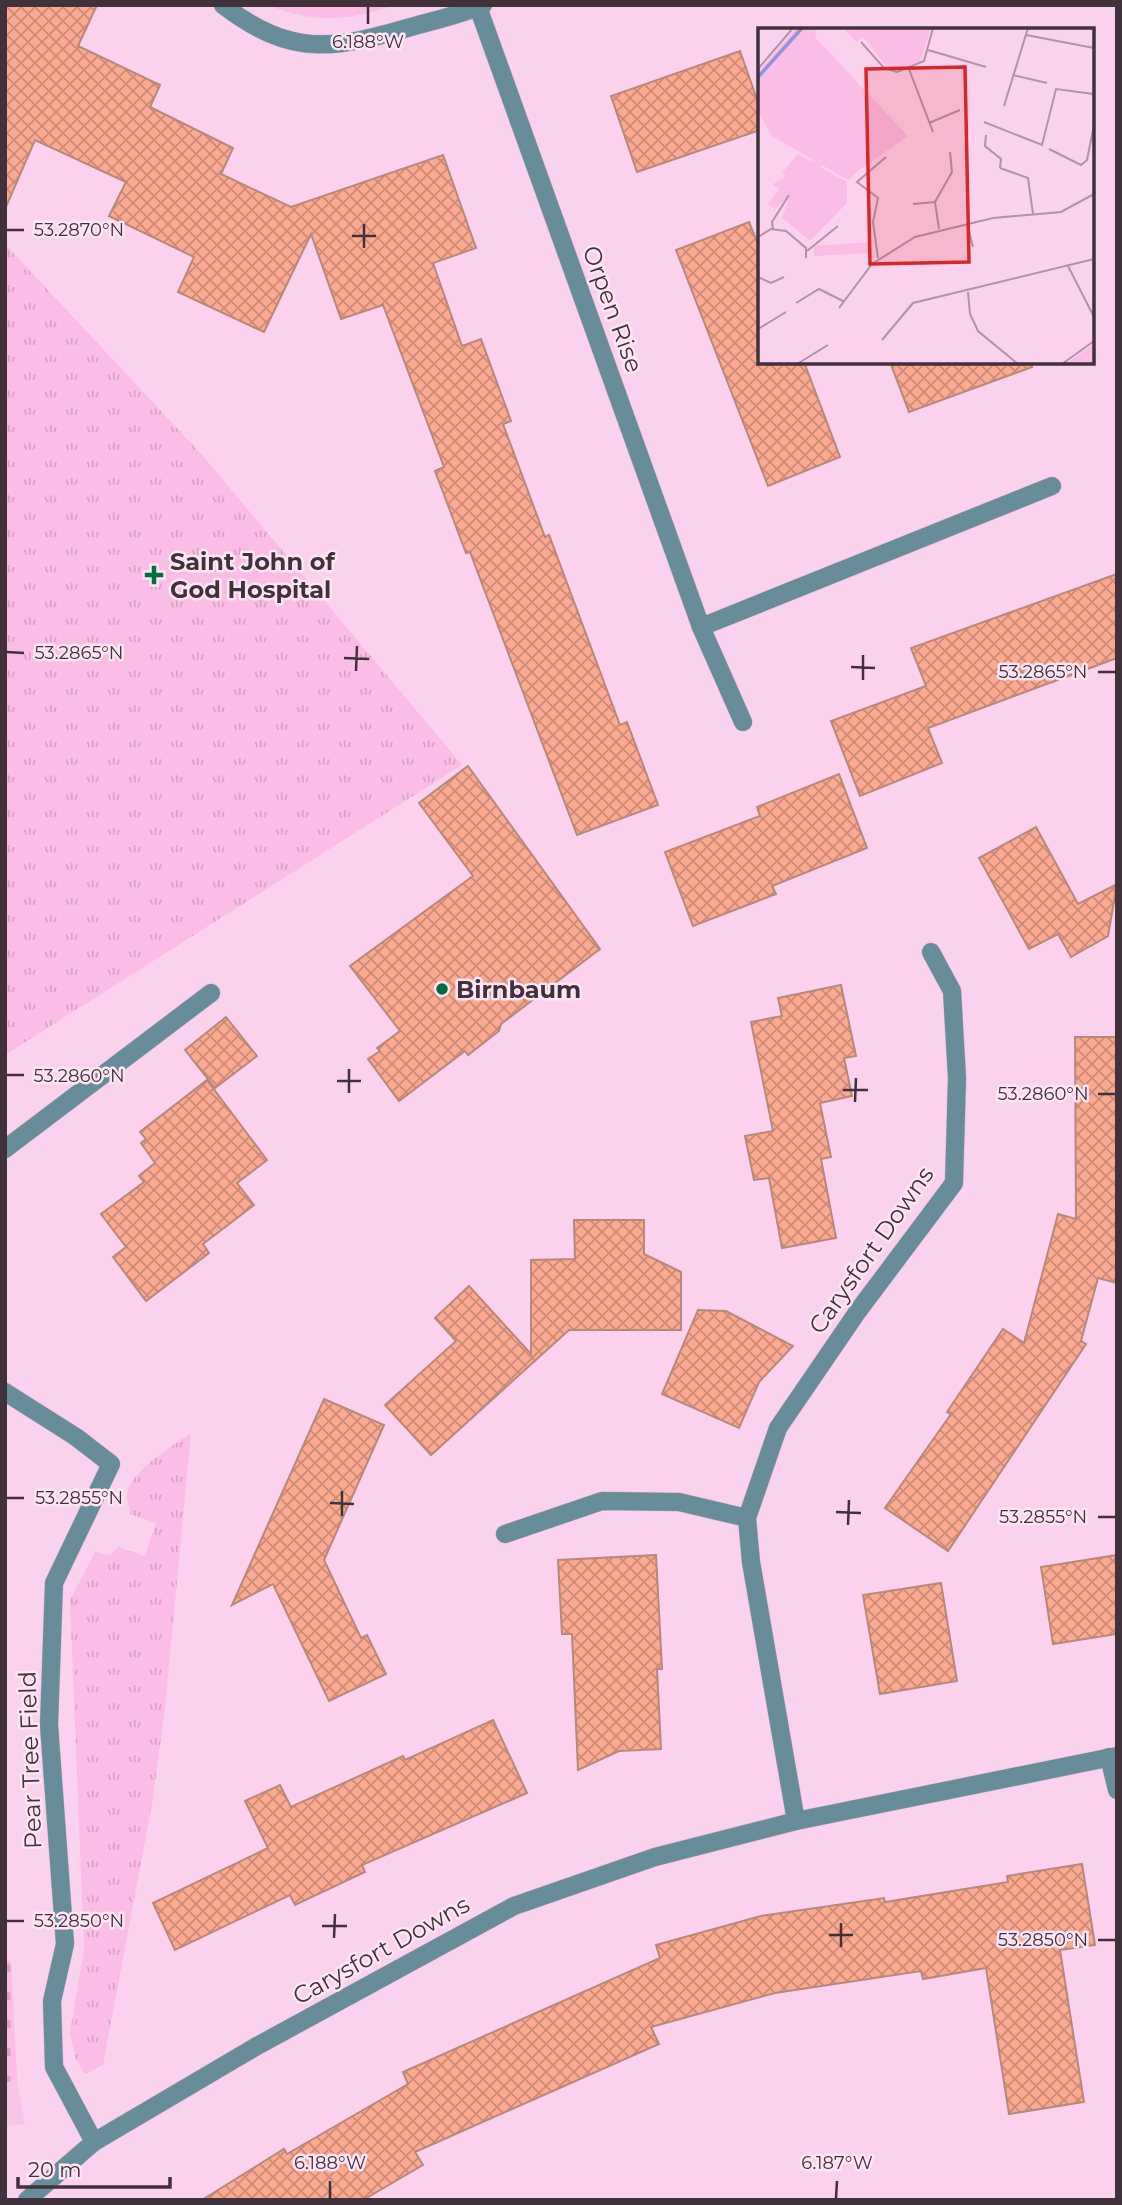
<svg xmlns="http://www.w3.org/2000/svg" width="1122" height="2205" font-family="Montserrat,sans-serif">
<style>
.built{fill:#f6c6e6}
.grass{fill:url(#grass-tufts)}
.cemetery{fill:url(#cemetery-stones)}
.park{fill:#fabde6}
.building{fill:url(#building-cross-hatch);stroke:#b5897b;stroke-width:2}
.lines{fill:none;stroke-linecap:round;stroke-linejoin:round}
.minor-casing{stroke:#d6b2c9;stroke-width:19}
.minor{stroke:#668d99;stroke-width:18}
.ticks{fill:none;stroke:#41313b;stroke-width:2.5}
.poi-dot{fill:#026c43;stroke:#fee5f5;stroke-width:2.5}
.labels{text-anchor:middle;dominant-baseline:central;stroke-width:5;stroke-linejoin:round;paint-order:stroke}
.street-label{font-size:24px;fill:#41313b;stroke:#fee5f5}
.poi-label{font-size:24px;font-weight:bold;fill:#41313b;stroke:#fee5f5;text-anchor:start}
.inset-river{fill:none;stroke:#8c94da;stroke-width:3.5}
.inset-road{fill:none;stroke:#b192a6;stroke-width:2}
.view{fill:#d62828;fill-opacity:0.15;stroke:#d62828;stroke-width:3.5}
.inset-edge{fill:none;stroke:#41313b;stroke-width:3.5}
.ticks-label{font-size:18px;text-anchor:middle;fill:#41313b;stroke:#fee5f5;stroke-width:5;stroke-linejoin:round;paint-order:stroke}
</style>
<defs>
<pattern id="grass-tufts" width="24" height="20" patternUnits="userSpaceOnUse" patternTransform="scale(1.75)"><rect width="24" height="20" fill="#fabde6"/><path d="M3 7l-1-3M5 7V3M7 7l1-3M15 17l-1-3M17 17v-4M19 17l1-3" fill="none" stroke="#d8a3c6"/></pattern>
<pattern id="cemetery-stones" width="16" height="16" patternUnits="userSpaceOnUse" patternTransform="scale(1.75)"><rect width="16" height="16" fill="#fabde6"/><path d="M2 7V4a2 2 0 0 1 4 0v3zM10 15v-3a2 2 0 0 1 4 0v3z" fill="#d8a3c6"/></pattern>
<pattern id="building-cross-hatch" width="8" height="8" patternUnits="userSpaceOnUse" patternTransform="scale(1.75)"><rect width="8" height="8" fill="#fba98f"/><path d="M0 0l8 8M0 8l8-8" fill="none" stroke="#cd8a76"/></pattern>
</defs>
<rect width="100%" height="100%" fill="#fbd2ed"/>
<path class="built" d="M5,1961H11L17,2081L25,2124L5,2126Z"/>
<g class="grass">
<path d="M5,244L203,456L462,765L5,1055Z"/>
<path d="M191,1433L165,1708L152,1804L103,2065L85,2074L76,2060L70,2033L84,1950L70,1600L95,1552L111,1555L118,1547L145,1556L156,1523L130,1514C130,1507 127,1502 127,1497C127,1472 173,1446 191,1433Z"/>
</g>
<path class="cemetery" d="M5,1961H11L17,2081L5,2082Z"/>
<path class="park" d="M268,5H396C347,21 316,24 268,5Z"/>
<g class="building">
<path d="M5,5H97L78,46L160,85L150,107L233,148L221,174L291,207L443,155L476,248L433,263L462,346L481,339L511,421L503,424L545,537L549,535L620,725L627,722L658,805L577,835L470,552L466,553L435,471L444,467L383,305L341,319L311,234L264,332L178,292L194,257L109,216L126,182L35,140L5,209Z"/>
<path d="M740,51L760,108V130L637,172L611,96Z"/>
<path d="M749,222L760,249V362H804L840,457L768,486L676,250Z"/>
<path d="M890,362H1031L1032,367L909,412Z"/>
<path d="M1117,574V658L928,728L942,763L860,796L831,721L926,686L911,648Z"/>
<path d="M468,766L600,949L501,1024L499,1031L468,1055L465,1051L399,1101L368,1059L380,1051L377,1048L400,1031L350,966L473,876L419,803Z"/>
<path d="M839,774L867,848L772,886L776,894L693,926L665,852L760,816L757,807Z"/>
<path d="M1036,827L1078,904L1117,884L1108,936L1071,957L1058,934L1029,949L979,858Z"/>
<path d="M841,985L856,1056L844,1058L852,1096L820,1103L831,1157L821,1159L836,1238L782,1248L769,1178L754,1180L745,1136L773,1131L751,1022L782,1016L778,998Z"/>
<path d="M226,1017L257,1056L215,1088L185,1050Z"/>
<path d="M1075,1037H1117V1283L1098,1278L1081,1341L1086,1344L948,1551L885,1508L951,1414L947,1412L1003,1329L1024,1343L1058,1214L1076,1219Z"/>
<path d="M207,1080L267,1160L237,1183L254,1205L203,1244L209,1253L146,1301L113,1257L126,1247L101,1214L144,1182L139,1176L155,1163L141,1143L146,1139L140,1132Z"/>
<path d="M574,1220H644V1254L681,1272V1330H569L431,1455L385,1405L456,1341L435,1318L469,1286L531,1354V1260L575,1259Z"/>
<path d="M698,1310L726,1311L793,1346L759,1382L739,1428L662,1394Z"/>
<path d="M324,1399L384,1425L324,1560L361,1638L367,1635L386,1674L329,1701L273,1584L232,1605Z"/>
<path d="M656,1555L662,1669H657L661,1749L619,1751L578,1770L572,1634H562L558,1560Z"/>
<path d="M1117,1555V1634L1053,1644L1041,1567Z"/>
<path d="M941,1583L957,1681L880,1694L863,1595Z"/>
<path d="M493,1720L527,1793L362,1865L365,1872L295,1905L290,1895L175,1950L153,1903L268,1848L245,1801L280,1785L291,1807L403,1756L405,1760Z"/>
<path d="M1082,1864L1095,1945L1060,1950L1084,2102L1009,2114L986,1968L923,1979L921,1971L775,1993L651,2027L659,2044L415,2152L423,2165L363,2200H202L284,2149L287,2154L408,2084L403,2072L660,1958L656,1945L761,1916L884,1898L885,1902L1008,1882L1007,1876Z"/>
</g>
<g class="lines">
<defs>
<g id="minor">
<path d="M223,5C292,58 334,49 411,27C435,20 460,15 483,5"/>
<path d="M478,7L701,627L743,722"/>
<path d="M701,627L1052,486"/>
<path d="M5,1149L211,993"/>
<path d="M5,1392L76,1437L111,1464L54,1583L49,1725L65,1944L52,2001L54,2067L94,2142"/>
<path d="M505,1534L602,1501L679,1502L747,1518"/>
<path d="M1109,1757L1117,1790"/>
<path d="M796,1821L751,1562L747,1518L778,1428L858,1311L954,1183L957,1078L952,991L931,952"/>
<path d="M27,2200L94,2142L257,2046L514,1906L655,1857L796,1821L1117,1756"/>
</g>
</defs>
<use href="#minor" class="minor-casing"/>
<use href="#minor" class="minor"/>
</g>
<path class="ticks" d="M368,24V7M7,230H24M352,236H376M364,248V224M7,652L24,653M344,658L369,659M851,667L875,668M356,671L357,646M1098,672H1115M863,680V655M7,1075H24M337,1081H361M843,1090H868M349,1093V1069M1098,1094H1115M855,1102L856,1078M7,1498H24M330,1503L354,1504M836,1512L861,1513M342,1516V1491M1098,1517H1115M848,1525L849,1500M7,1921H24M322,1926H347M829,1935H853M334,1938L335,1914M1098,1940H1115M841,1947V1923M330,2198V2181M836,2198L837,2181"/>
<g class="poi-dot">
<path d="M150.5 564.5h7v7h7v7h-7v7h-7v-7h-7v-7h7z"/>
<circle cx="442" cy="989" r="7"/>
</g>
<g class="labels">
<g class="street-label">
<text transform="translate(613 309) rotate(70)">Orpen Rise</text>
<text transform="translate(871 1250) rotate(-55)">Carysfort Downs</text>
<text transform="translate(30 1760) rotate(-92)">Pear Tree Field</text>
<text transform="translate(381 1950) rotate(-29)">Carysfort Downs</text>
</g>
<g class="poi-label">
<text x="170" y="561">Saint John of<tspan x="170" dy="28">God Hospital</tspan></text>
<text x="456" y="989">Birnbaum</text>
</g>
</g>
<g transform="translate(758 28)">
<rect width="336" height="336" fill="#fbd2ed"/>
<path d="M58,10L150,108L88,151L14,108L0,83V66ZM40,126L89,154V175L52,213L24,190L32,167L17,181L10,176L21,161L15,156L27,149L24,145Z" fill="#fabde6"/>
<path d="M38,0H57L58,10L0,66V44ZM63,127L91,143L99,135L104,139L91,152L64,137L38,168L26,169L27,158L45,133H58Z" fill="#fabde6"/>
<path d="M112,214L113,225L56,228V218Z" fill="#fabde6"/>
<path d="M173,0L162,33L140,42L129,39L105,9L98,14L87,2ZM64,142L87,161L49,204L26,184ZM336,316V336H308Z" fill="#fabde6"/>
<path class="inset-river" d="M0,49L44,0"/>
<path class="inset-road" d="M268,7L336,20M103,14L126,40L139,44L166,33L175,0M170,22L228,39M0,41L35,0M151,41L175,104M255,47L289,55M246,78L270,0M226,94L284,117L298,61L336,66M171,95L202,82M228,107L227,118L243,131L242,140M291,121L323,137L329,132L336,97M242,140L270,150L275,186M155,176L177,174M209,195L215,219M15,201L14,194L31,167M181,201L177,174L194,144L192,124M0,209L13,201L28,203L48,220V230M49,223L80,198M120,230L115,194L120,170L99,154L128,129M310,238L336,289M0,249L13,255L26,249M210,264L212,286L220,303L260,336M38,275L61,261L85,273M81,280L114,236L157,209L235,190L303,184L336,166M0,301L28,284M124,312L155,275L336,231M39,336L70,317M304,336L336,313"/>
<path class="view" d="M207,39L211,234L112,236L108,41Z"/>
<rect width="336" height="336" class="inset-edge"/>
</g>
<g class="ticks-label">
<text x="368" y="48">6.188°W</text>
<text x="79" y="236">53.2870°N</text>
<text x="79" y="659">53.2865°N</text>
<text x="1043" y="678">53.2865°N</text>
<text x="79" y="1082">53.2860°N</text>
<text x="1043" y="1100">53.2860°N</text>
<text x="79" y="1504">53.2855°N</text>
<text x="1043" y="1523">53.2855°N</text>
<text x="79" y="1927">53.2850°N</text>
<text x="1043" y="1946">53.2850°N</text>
<text x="330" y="2169">6.188°W</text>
<text x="837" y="2169">6.187°W</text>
</g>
<rect width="1122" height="2205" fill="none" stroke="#41313b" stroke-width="14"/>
<path d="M18 2177v10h152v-10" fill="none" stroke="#41313b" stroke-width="3.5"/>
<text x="28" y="2177" font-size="21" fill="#41313b" stroke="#fee5f5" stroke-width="5" paint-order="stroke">20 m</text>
</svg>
